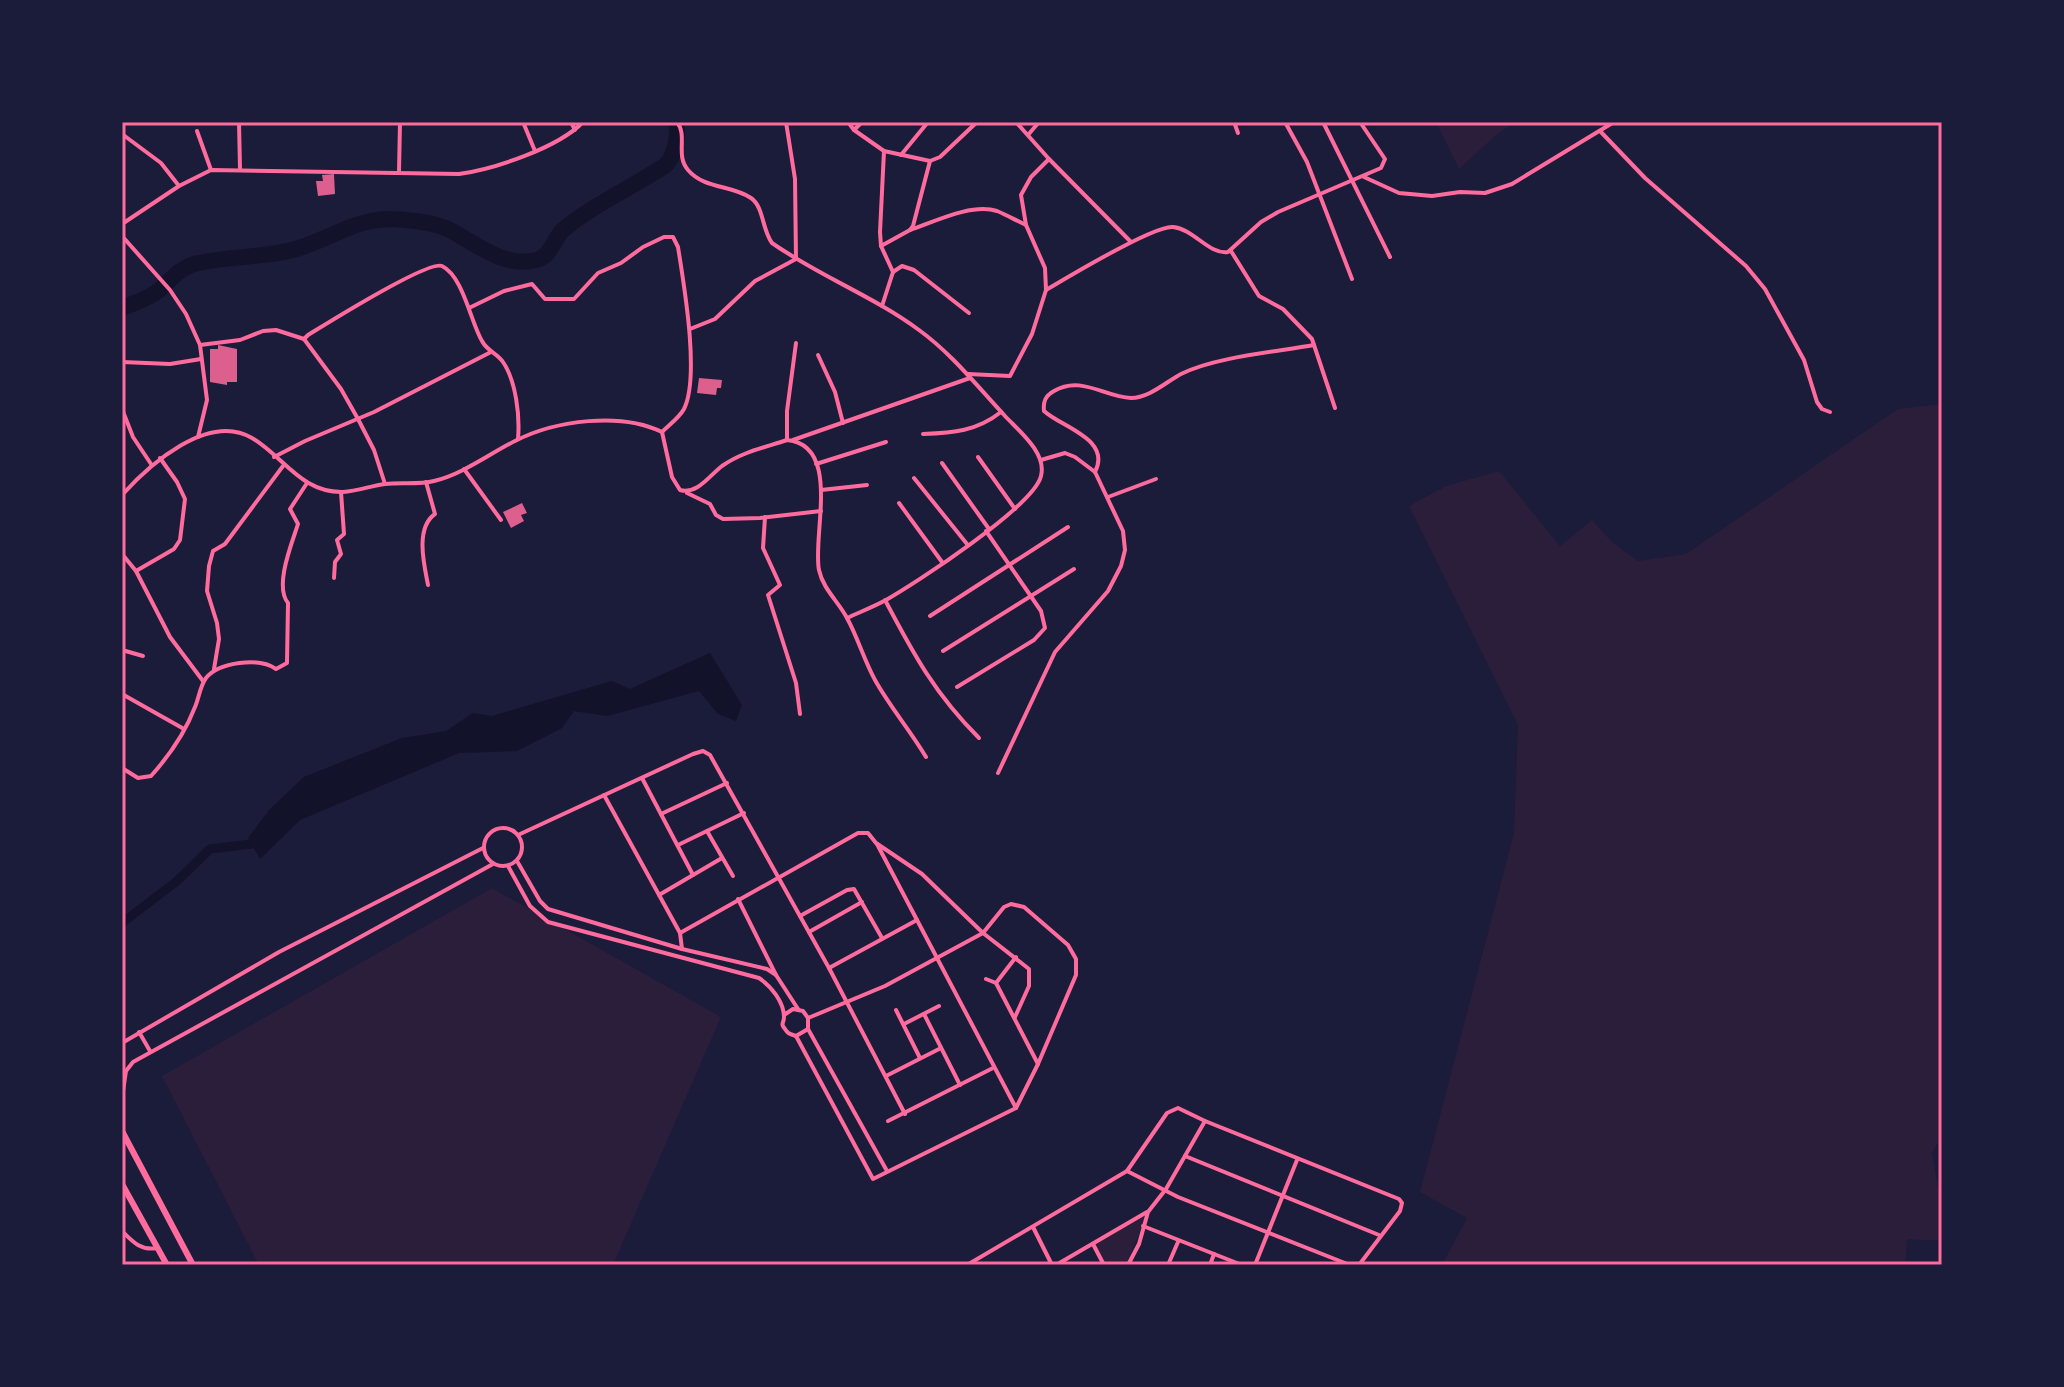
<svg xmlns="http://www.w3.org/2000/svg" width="2064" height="1387" font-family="'Golos Text',sans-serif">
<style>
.green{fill:#2a1e3b}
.water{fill:#12122b}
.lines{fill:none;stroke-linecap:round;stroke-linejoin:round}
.canal{stroke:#12122b;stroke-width:9}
.river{stroke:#12122b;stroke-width:16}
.building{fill:#dd5f8e}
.minor{stroke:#ff6b9d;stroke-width:4}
.trunk{stroke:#ff6b9d;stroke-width:6}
.neatline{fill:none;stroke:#ff6b9d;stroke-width:3}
</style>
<rect width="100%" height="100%" fill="#1b1b3a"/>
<g class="green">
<path d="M1436,122H1516L1497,134L1459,169Z"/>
<path d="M1942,404V1137L1932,1152L1942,1212V1241L1907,1239L1905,1265H1442L1467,1218L1420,1192L1514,833L1518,725L1409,506L1446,486L1499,471L1560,546L1592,520L1612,542L1638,561L1686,554L1898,409Z"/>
<path d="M492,888L721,1017L613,1265H259L162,1076Z"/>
<path d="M1147,1215L1126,1265H1104L1093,1244Z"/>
</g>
<path class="water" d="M710,653L742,705L736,721L718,714L699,691L607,716L574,711L562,728L517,751L459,753L300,820L260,859L248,838L269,810L304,777L402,738L446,731L473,713L492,716L612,681L630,689Z"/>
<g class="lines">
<path class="canal" d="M122,923L177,881L210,849L252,844"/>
<path class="river" d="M122,308C134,303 148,299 158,291C172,280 175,271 194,264C226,256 266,258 296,249C330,239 356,218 393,219C412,220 435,222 452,231C477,245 505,268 536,260C551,257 553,239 563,230C594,204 633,187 666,165C675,155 679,135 676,122"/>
</g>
<g class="building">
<path d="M334,174L335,194L318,196L316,181H323L322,175Z"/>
<path d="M218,345L237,349V382H227V385L210,382V349H218Z"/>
<path d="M699,378L722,380L721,388H717L716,395L697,393Z"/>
<path d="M522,503L527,513L521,515L524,521L511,528L503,512Z"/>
</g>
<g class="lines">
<g class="minor">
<path d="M239,122L240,169"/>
<path d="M523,122L535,151"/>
<path d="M571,122L575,130"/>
<path d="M677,122C688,136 675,155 688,170C704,189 732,185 751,198C764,207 762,230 772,243C819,276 873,296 919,330C952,354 977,386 1005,416C1019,431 1047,453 1041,476C1034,506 916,583 886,600C873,607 860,612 847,618"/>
<path d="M848,122L854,130L884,151L930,161L940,157L977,122"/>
<path d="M1016,122L1049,159"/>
<path d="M1234,122L1238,133"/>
<path d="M1285,122L1307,162L1352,279"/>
<path d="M1323,122L1390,257"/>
<path d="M854,130L862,122"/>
<path d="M197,131L211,170"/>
<path d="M1600,131L1645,178L1746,266L1765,289L1804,360L1817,402L1822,409L1830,412"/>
<path d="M122,134L161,163L179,186"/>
<path d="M1028,135L1039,122"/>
<path d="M901,155L928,122"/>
<path d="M399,172L400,122"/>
<path d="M1364,177L1399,193L1432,196L1460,192L1485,193L1512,184L1614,122"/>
<path d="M122,224L179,186L211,170L459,174C494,169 558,148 583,122"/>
<path d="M910,230C934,222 971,203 997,211C1007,215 1017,221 1026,225"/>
<path d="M122,236L170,290L186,314L200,345L207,400L198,437"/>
<path d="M1131,242L1049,159L1031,177L1021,195L1026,225L1045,268L1046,290C1068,277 1154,225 1173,227C1194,229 1209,255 1228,252L1261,222L1278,212L1381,168L1385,159L1360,122"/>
<path d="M881,246L910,230L913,226L930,161"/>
<path d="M1231,251L1259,296L1283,309L1312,339L1335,408"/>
<path d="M893,272L902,266L914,270L969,313"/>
<path d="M882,306L893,272L881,246L880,232L884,151"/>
<path d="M469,308L504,291L532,284L545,299H574L598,273L621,263L643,247L664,237H673L678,247C684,285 700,377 684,409C679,418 669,425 662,432"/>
<path d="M690,329L715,319L755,281L796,259L795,179L786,122"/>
<path d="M304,339L308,335C326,324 428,260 442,266C463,276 471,323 482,341C487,351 497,353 503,362C516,381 520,416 518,439"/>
<path d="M200,345L240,340L263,331L276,330L304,339L341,389L358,419L374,450L385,484"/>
<path d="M818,355L835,392L843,423"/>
<path d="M122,362L170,364L201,359"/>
<path d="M968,374L1010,376L1032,334L1046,290"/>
<path d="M122,409L133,437L151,464"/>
<path d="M923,434C953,433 977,431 1001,412"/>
<path d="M787,440V411L796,343"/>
<path d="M793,440L970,378"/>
<path d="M274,457L305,441L374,412L491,352"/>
<path d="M978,457L1015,509"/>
<path d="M942,463L989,529"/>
<path d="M816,464L886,442"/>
<path d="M464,469L501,520"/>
<path d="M1095,472C1112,439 1061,427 1044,411C1043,402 1045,396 1054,391C1081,375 1104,397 1131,398C1149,398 1166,382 1181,374C1215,357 1275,352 1314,345"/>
<path d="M914,478L967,544"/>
<path d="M426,482L435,514C415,528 424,564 428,585"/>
<path d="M821,490L867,485"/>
<path d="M687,493L710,504L716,515L723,519L760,518L821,511"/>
<path d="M122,495C149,465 208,412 252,438C284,457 301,493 343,492C357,491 371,486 385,484C401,482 418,485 434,481C463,474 489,454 515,441C556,420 621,412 662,432L672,477L680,490C697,495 709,476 722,466C742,452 763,448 787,440C842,445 812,536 819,570C823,589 838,601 847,618C858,638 864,660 875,680C890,707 910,730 926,757"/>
<path d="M1108,497L1156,479"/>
<path d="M899,503L942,562"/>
<path d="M765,517L763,548L780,585L768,595L796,683L800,714"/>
<path d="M122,554L136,571L170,637L203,681"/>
<path d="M136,571L174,549L180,540L185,499L177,482L160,458"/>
<path d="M334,578L335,562L341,554L337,540L344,534L341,492"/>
<path d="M885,600C914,655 935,694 979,738"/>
<path d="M930,616L1068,527"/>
<path d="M122,650L143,656"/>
<path d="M943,651L1074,569"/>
<path d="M214,669L219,639L217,623L207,591L209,566L213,551L225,544L283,466"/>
<path d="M957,687L1034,640L1045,628L1041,611L986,531"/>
<path d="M122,694L184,729"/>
<path d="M122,768L138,778L151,776C169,756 185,733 195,707C199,698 200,686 206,678C219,662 259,657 276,669L287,663L288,603C274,586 292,543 298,524L290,509L307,483"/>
<path d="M998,773L1055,652L1108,591L1121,566L1125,550L1123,531L1095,472L1075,457L1065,453L1041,460"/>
<path d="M642,778L693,875"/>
<path d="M604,795L680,933L858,833H868L876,843L922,874L983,933L1029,969V986L1015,1017"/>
<path d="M661,814L727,783"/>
<circle cx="503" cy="847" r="19"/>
<path d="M707,831L733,876"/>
<path d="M518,835L693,754L703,751L710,755L829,968L905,1114"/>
<path d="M877,844L917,920"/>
<path d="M678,845L744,813"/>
<path d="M517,861L540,901L548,909L682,949L767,969L776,975"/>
<path d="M508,866L530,906L548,922L759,978C771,986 784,1002 784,1017C784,1024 780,1023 785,1029C788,1034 790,1034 796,1036L808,1029V1018L803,1011L793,1009L784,1015"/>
<path d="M659,895L722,858"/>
<path d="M738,899L776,975L798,1009"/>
<path d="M800,916L847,890L854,889L882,938"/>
<path d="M809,932L862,902"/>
<path d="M680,933L682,949"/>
<path d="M829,968L917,920L1016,1108"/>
<path d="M986,979L996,983L1016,957"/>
<path d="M996,983L1038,1064"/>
<path d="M896,1010L920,1058"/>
<path d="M924,1014L960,1085"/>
<path d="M904,1024L939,1006"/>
<path d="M808,1029L887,1171"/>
<path d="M139,1032L150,1051"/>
<path d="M796,1036L873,1179L1016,1108L1038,1064L1076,975V959L1068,945L1024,907L1011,904L1004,907L983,933L885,986L808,1018"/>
<path d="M122,1043L279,952L483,848"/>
<path d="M886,1076L941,1048"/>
<path d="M122,1098L126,1071L133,1062L493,864"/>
<path d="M888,1121L993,1068"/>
<path d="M1185,1156L1379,1235"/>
<path d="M1127,1171L1178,1197L1350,1265"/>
<path d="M1143,1226L1242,1265"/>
<path d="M1033,1227L1052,1265"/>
<path d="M122,1231C133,1242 141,1251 157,1248"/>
<path d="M1093,1244L1104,1265"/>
<path d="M967,1265L1127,1171L1167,1113L1178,1108L1205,1121L1399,1199L1402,1203L1400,1211L1359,1265"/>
<path d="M1056,1265L1147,1212"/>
<path d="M1128,1265L1139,1244L1148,1212L1166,1189L1205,1121"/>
<path d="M1168,1265L1178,1242"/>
<path d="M1210,1265L1214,1254"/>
<path d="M1255,1265L1297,1160"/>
</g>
<g class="trunk">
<path d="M122,1131L193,1265"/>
<path d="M122,1184L167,1265"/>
</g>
</g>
<rect width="2064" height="1387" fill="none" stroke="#1b1b3a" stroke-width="248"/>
<rect x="124" y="124" width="1816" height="1139" class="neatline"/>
</svg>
